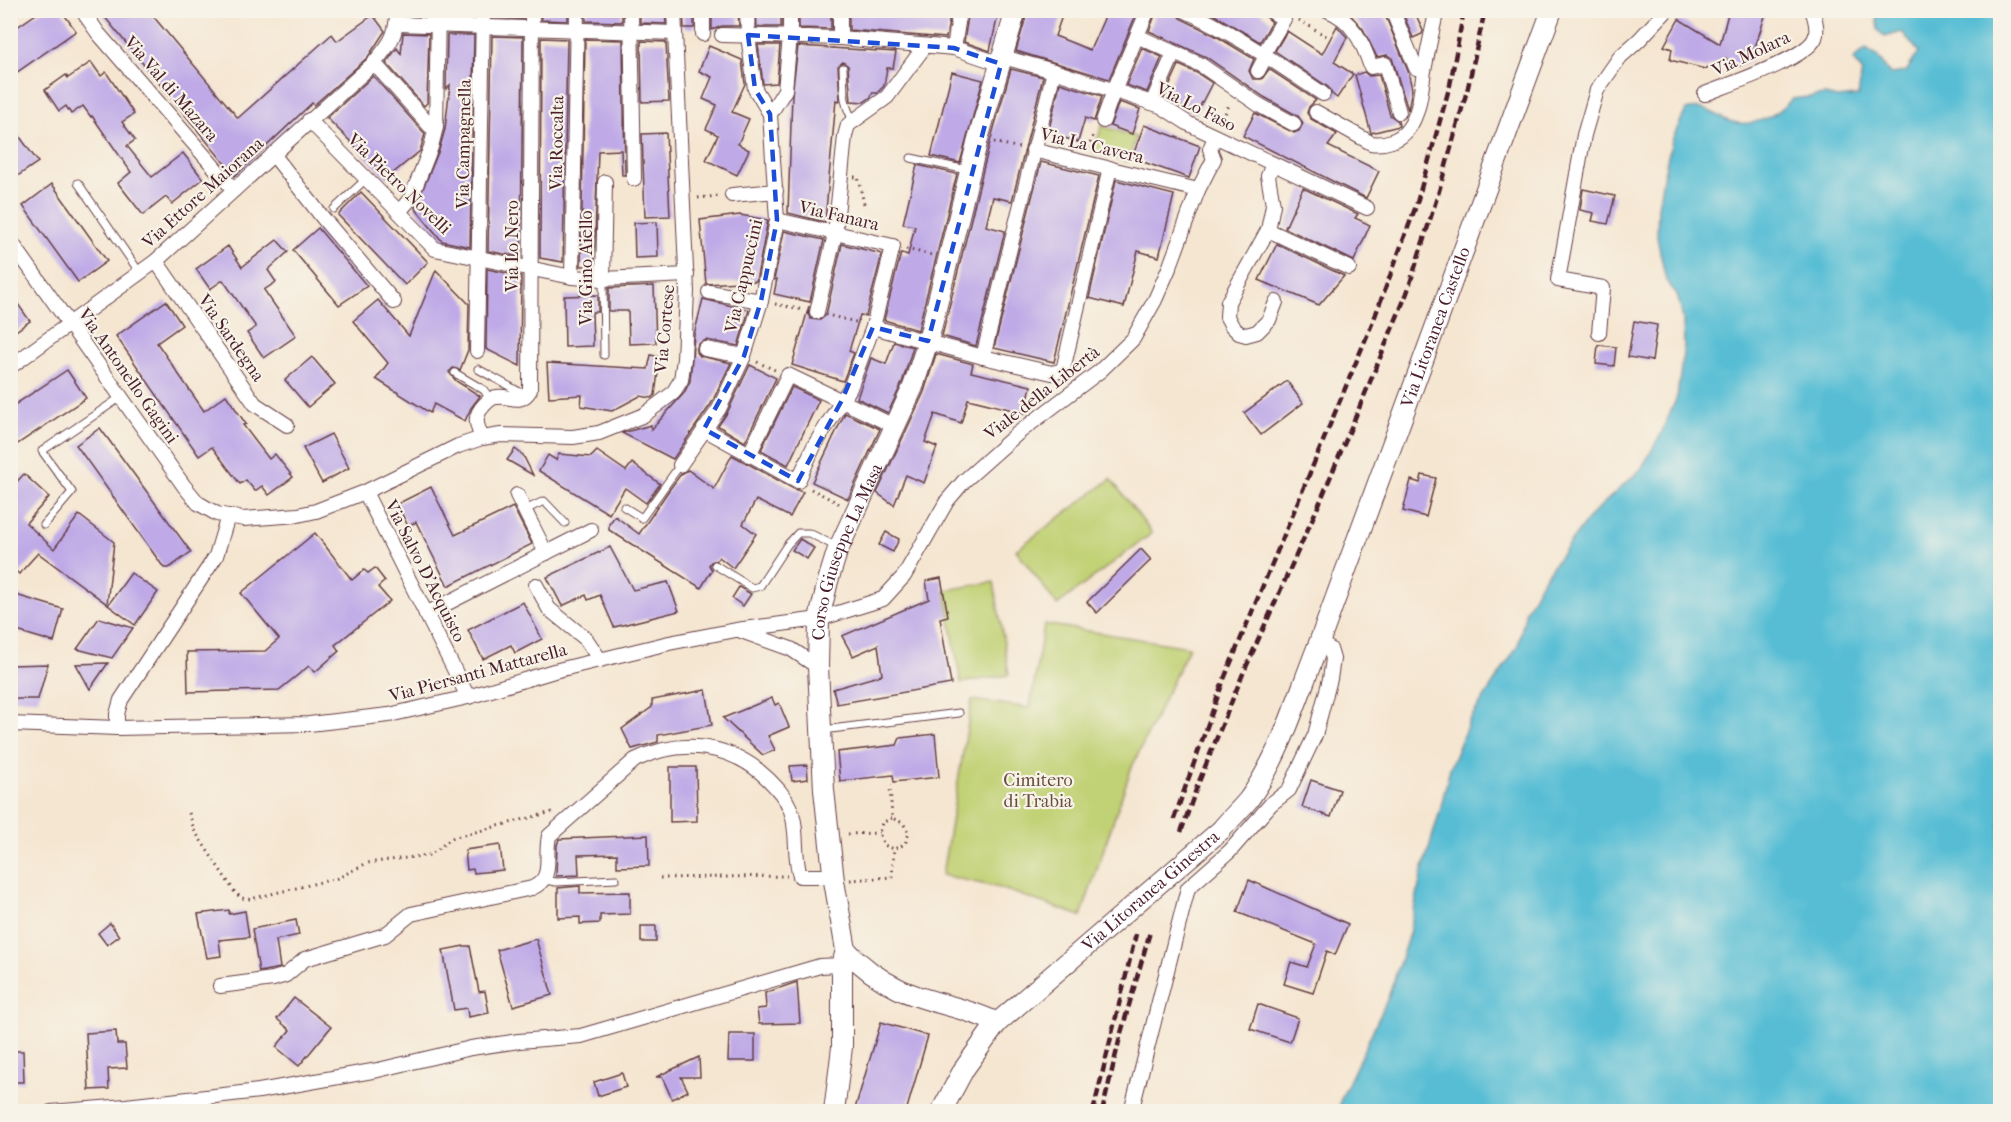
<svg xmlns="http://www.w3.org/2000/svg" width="2011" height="1122" font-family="'IM FELL French Canon',serif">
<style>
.green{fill:#c1d174;stroke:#867850;stroke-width:1.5}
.water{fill:#56bdd4;stroke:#506e80;stroke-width:1.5}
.building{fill:#bfaae7}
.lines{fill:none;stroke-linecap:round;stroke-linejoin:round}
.lane-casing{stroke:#643d44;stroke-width:9}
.street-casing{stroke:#643d44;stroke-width:16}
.secondary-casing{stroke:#643d44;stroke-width:22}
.path{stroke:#643d44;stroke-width:3;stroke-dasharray:1.5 4.5;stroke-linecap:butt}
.lane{stroke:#fff;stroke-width:7}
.street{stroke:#fff;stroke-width:14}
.secondary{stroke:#fff;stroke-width:20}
.rail{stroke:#4a1f2b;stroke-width:4.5;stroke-dasharray:9 4.5;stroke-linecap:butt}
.marked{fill:none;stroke:#1d4ed8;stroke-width:4.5;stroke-dasharray:12 8;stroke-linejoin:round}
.labels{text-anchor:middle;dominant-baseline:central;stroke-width:4.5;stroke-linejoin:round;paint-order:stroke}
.street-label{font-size:18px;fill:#4a1f2b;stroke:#f7f3e8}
.park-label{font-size:18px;fill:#684c3d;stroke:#f7f3e8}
</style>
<rect width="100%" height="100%" fill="#f7f3e8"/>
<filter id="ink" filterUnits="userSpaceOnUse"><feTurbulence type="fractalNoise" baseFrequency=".0167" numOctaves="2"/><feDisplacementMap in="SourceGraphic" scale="12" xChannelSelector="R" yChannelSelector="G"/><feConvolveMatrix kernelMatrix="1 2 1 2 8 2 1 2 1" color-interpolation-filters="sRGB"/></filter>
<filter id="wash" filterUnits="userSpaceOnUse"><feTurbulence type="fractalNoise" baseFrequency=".008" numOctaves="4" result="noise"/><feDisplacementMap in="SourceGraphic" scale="24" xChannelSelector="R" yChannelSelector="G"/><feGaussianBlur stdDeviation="1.35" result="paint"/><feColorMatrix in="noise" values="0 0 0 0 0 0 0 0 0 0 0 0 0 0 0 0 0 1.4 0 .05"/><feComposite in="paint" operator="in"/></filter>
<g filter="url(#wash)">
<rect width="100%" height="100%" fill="#f5e6d1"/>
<g class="green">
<path d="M1102,126L1136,137L1128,162L1093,152Z"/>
<path d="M1111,479L1152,533L1057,605L1016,550Z"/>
<path d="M994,582L1009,675L961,683L945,590Z"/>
<path d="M1044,624L1189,647L1131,769L1081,916L1000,888L942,875L972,700L1030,708Z"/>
</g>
<path class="water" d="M1876,11H2000V1111H1339L1341,1099L1388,998L1409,934L1422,872L1440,811L1450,768L1469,721L1518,646L1526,610L1545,576L1591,515L1641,469L1661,434L1677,397L1684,346L1683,319L1677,294L1666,281L1657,237L1658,207L1663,178L1672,140L1686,110C1706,105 1712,114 1729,121C1752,129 1777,116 1792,99L1825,95L1837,98L1858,96L1862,71L1853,60L1866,49L1877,56L1890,74L1906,72L1919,52L1902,32L1885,37L1878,30Z"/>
<g id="blocks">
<g class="building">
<path d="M42,10H61L76,31L10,77V32Z"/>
<path d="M99,10H148L238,118L332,34L337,41L373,15L385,31L368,57L314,105L312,103L235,176Z"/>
<path d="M406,10H429V16L406,15Z"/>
<rect x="447" y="10" width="27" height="7"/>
<path d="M492,10H523V19L492,18Z"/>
<path d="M541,10H568V21L541,20Z"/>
<path d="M586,10H622V22L586,21Z"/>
<path d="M640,10H665L666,24L640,23Z"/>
<path d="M683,10H694V28H684Z"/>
<path d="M712,10H738L739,26H722L712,30Z"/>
<path d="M756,10H781V27H757Z"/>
<path d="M799,10H831V29L799,28Z"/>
<path d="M849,10H951L946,38L849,30Z"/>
<path d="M969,10H999L990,51L964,42Z"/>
<path d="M1028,10H1064L1055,36L1090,50L1108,10H1138L1109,79L1016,51Z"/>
<path d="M1157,10H1175L1180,18L1216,36L1254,59L1249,71L1253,79H1262L1269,69L1316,100L1309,107L1307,113L1311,119L1337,134L1328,146L1379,171L1366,198L1243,136L1255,113L1294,133L1299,131L1303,123L1298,116L1264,97L1206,57L1149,31Z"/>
<path d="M1206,10H1258L1272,22L1260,42Z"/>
<path d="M1346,10H1383L1408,71L1412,89L1408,110L1392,58L1387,55L1377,57L1363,29Z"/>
<path d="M1408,10H1414L1423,31L1422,34L1413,38L1403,13Z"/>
<path d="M1729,10H1767L1751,60L1739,66L1729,64L1726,58L1705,69L1670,60L1672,49L1664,46L1679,19L1720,44Z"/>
<path d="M1337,26L1347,37L1334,62L1353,74L1337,98L1332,94L1328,87L1275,51L1287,31L1322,54Z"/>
<path d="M403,33L429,34L427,103L424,106L386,63L397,48L401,54Z"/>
<path d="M447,35H474L470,247L442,241L415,208L439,150L445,129L450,85L446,89Z"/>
<path d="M492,36L523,37L521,257L488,251Z"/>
<path d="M541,38L567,39L563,262L540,258Z"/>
<path d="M585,39L623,40L625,175H622L621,150L598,151L594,266H581Z"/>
<path d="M641,41L666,42L669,101L642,102Z"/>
<path d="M758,45H780L777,83L763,84Z"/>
<path d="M709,46L742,60L745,84L732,112L749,119L738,144L749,150L737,175L706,160L718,135L706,129L717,105L703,99L712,77L699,71Z"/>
<path d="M798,46L896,52L893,68H887L884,86L877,93H872L871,97L864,102L851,101L848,66L843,62L838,66L840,101L836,100L825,222L788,213L792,95Z"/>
<path d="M1142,48L1162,57L1147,92L1126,85Z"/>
<path d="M91,62L101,76L106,72L134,114L122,122L135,140L127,146L152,177L183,153L203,179L172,204L166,197L143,215L118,183L131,172L92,116L91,117L83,106L71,114L66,106L59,111L45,90L66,75L68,78Z"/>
<path d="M1179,65L1197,73L1212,83L1196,114L1164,98Z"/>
<path d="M1011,69L1043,77L1012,201L993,197L986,226L1005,231L976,346L942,336L990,142Z"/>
<path d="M952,72L983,80L960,163L931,156Z"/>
<path d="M1364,72L1369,76L1379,75L1390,115L1398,121L1399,126L1371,133L1355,75Z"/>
<path d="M373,76L425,134L420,151L387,178L327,118Z"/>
<path d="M1060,83L1102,96L1094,121L1085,118L1078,142L1048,133Z"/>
<path d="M1119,102L1140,109L1132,134L1110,126Z"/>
<path d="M10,123L38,162L10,181Z"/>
<path d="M1144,125L1200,146L1189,178L1132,158Z"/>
<path d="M666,133L670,216L645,217L642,134Z"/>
<path d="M1041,162L1099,176L1054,362L994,348Z"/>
<path d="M917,165L957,174L918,330L884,320L901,253L908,255L915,226L903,224Z"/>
<path d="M1116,180L1174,195L1159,257L1138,251L1124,307L1089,298Z"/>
<path d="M52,184L107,261L78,282L23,206Z"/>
<path d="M1303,188L1358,214L1355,218L1370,225L1354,261L1285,228Z"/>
<path d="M1583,189L1615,196L1608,224L1592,221L1594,213L1580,210Z"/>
<path d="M361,192L428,262L405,285L338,215Z"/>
<path d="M740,215L768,220L756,281L706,284L700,220Z"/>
<path d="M657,222L658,257L635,258L634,223Z"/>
<path d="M318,228L367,286L339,305L293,250Z"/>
<path d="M784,231L824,240L810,302L774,294L777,279L774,280Z"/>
<path d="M277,240L288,252L268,270L276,282L264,290L296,336L264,358L247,333L256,327L223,280L210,289L196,269L228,246L242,267Z"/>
<path d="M842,244L882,254L866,316L860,315L849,351L854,353L843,381L792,365L809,306L808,314L811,319L820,320L826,315Z"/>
<path d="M1277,244L1344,276L1319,305L1259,280Z"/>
<path d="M487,269L521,276L520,366L486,349Z"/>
<path d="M436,270L469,304L468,350L460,370L453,368L449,372L456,381L480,396L471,408L465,421L434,404L430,413L376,379L388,363L353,321L378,300L409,336Z"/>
<path d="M654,286L656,343L629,344L628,311H609V288Z"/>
<path d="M10,293L30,321L10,335Z"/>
<path d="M598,295V312H592L593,346L565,347L564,296Z"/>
<path d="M703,299L749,310L738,346L706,340L698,344L696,351L700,356L731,363L711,404L673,459L622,433L651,425V430L684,393L690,381L694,335Z"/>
<path d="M166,301L182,325L157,343L204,411L226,395L246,424L243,425L269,459L275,454L293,477L269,495L262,486L255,491L246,480L240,484L212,447L199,456L116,336Z"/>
<path d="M1634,321L1657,325L1652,361L1628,357Z"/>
<path d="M894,342L913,347L902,383L888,413L857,398L871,358L886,364Z"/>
<path d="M1598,345L1616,347L1614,366L1596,364Z"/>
<path d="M936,354L973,364L971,372L1031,386L1025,413L968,399L961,423L935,414L925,442L937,447L924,483L906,475L894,505L877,493L924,392Z"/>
<path d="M651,355L660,357L655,395L652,398L640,396L612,411L581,406L582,395L549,397L547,363L648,369Z"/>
<path d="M312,357L335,384L308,407L285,380Z"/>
<path d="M750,365L776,378L745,442L718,426L727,413Z"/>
<path d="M67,370L86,398L10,449V408Z"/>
<path d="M1287,381L1303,403L1261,435L1244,413Z"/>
<path d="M792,387L819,400L788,465L761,450Z"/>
<path d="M845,413L880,429L848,499L812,482Z"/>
<path d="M100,428L191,552L169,568H164L76,445Z"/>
<path d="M331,434L349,468L322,483L303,448Z"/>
<path d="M515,449L523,455L533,475L507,460Z"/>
<path d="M597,451L626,471L632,463L660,484L646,503L625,488L609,514L539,471L548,455L556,460L559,454L591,457Z"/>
<path d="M732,455L794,489L803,492L790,517L756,500L743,524L756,534L733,568L719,557L717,560L711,562L709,565L712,570L701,588L609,530V524L615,516L639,534L669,490L681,474L688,470L714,489Z"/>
<path d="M24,474L49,497L26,523L54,549L79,515L114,542L107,604L38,553L19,574L10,566V489Z"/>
<path d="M1422,475L1436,478L1426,517L1403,511L1411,480L1420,483Z"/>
<path d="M431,487L455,535L513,507L532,544L448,586L416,522L408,526L397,504Z"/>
<path d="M886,532L899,539L893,552L879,545Z"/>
<path d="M315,533L352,580L364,570L368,573L375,568L385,581L378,587L390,601L335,645L339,651L315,672L309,666L279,690L188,692L187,652L265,651L279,639L241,593Z"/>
<path d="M800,539L814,548L807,559L792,550Z"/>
<path d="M610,547L633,590L668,582L679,611L614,627L600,595L588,600L586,595L562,606L547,577Z"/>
<path d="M1141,549L1151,560L1097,613L1087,602Z"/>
<path d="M131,573L158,592L135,625L108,605Z"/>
<path d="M941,578L948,616L940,618L951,684L837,704L833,689L882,675L878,645L853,656L842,636L929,599L926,581Z"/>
<path d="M739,587L751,594L743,606L732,598Z"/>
<path d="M16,595L63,609L54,642L10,629V616Z"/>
<path d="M523,602L542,639L515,653L511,645L483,659L468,630Z"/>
<path d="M99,618L133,628L112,658L77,649Z"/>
<path d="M108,663L90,689L76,664Z"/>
<path d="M48,664L38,699H10V665Z"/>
<path d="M706,690L712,725L658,735V742L632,749L622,729L652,707V700Z"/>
<path d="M772,698L775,705L779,703L789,727L768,736L775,750L763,755L723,718Z"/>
<path d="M935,734L939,777L894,782L893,775L840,781L837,752L897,745L900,738Z"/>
<path d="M807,765L808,779L792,781L790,766Z"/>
<path d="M670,767H696L697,821L670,822Z"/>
<path d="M1311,780L1340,790L1331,817L1302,807Z"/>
<path d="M648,835L649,866L617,867V854L578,855L579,875L556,876L557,845L559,839Z"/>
<path d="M500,845L503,870L474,873L473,869L467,870L465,850Z"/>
<path d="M1249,880L1348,924L1335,955L1327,951L1313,993L1284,984L1291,962L1307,967L1316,944L1237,912Z"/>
<path d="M580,886V893L630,892V914L600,915V923L580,924V917L558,918V888Z"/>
<path d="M229,910V914L245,911L249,937L219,940L221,956L207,958L198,914Z"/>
<path d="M296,920L299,935L276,940L280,968L259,972L252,929Z"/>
<path d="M110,923L119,936L107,945L98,933Z"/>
<rect x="641" y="926" width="15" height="16"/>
<path d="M536,939L552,995L513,1006L497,950Z"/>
<path d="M464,946H470L479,992L485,991L489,1013L468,1017L467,1008L454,1010L443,950Z"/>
<path d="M797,982L800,1023L759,1024L757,1009L766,1008L765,993Z"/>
<path d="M294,998L331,1027L299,1066L276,1047L290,1030L277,1019Z"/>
<path d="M1258,1004L1298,1018L1290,1042L1250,1029Z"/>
<path d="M881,1022L928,1036L906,1112H854Z"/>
<path d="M116,1031L117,1044H125L127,1068L108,1069L109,1089L89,1090L86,1033Z"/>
<path d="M729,1034H755V1061H728Z"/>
<path d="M10,1051H23L24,1082H10Z"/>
<path d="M699,1057L700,1077H681L688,1091L672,1099L662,1077H656Z"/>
<path d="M622,1073L626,1087L598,1096L594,1082Z"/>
</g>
</g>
</g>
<g filter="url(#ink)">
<use href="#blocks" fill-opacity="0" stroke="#643d44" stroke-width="1.5"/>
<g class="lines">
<defs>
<g id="lane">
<path d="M843,68C844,87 842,104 854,121"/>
<path d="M911,158L967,170"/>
<path d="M78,183L140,273"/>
<path d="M334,209L366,179"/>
<path d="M603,279L604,355"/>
<path d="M478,369L525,395"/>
<path d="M455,373L484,390L490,399"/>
<path d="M624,507L642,518L680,465"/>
<path d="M525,510L544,501L565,523"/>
<path d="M44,525L72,492L42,451L121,397"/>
<path d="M715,565L752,588L760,586L787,545L798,533H809L837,547"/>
<path d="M823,730L959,713"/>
<path d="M545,880L556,882L616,879"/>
</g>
<g id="street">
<path d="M82,10L98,33L234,190"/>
<path d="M631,10L634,179"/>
<path d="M703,10V34"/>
<path d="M747,10L748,35L755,89L770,114"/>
<path d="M1184,10C1233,32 1278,64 1323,94"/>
<path d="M1327,10C1353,20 1363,43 1371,67L1385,64L1399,112"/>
<path d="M1392,10L1416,68L1424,69"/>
<path d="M397,24L675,33"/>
<path d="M722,35L840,38L954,48L1001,64"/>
<path d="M1137,36L1201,65L1259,105L1294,124"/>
<path d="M840,38V10"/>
<path d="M954,48L960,10"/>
<path d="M1267,48L1284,19L1269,10"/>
<path d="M1003,57L1054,71L1161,106L1189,124L1367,208"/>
<path d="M374,63L430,126L436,127"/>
<path d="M1258,71L1266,56"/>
<path d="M1705,94C1727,85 1806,59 1815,38C1818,30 1815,18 1812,10"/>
<path d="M1152,103L1174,53"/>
<path d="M1316,112L1371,143C1383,145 1400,141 1408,129C1420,113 1421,90 1424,71C1428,50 1432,30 1437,10"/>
<path d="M309,120L435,249L572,277L603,279L687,275"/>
<path d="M1103,121L1114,90L1148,10"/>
<path d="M1033,150L1198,190"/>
<path d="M273,154L323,218L394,302"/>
<path d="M1273,164L1268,176L1273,205L1268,230L1228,302L1227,317L1232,326L1239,333L1246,335L1257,332L1269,320L1276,302"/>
<path d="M732,195L776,191"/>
<path d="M399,212L411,198L431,147L436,127L438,10"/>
<path d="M1268,230L1349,268"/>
<path d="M10,240L184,486L198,503L217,514L244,519L298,515L316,511L365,492L458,446L482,438L501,435L573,437L599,433L644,415L673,393L681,380L684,359L687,291L674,10"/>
<path d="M156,261L255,404L287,425"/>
<path d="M572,277L577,10"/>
<path d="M603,279L605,182"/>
<path d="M709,292L761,301"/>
<path d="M817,312L835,234L845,136L848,125L887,97L925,46"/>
<path d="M873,327L983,357L1052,373L1063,370L1110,168"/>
<path d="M1599,333L1603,288L1558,280L1584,135L1597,90L1620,57L1639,40L1667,10"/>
<path d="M705,349L744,356"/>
<path d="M477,351L483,10"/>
<path d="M983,357L1054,71"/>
<path d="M10,367L156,261L374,63C390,44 397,36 397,10"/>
<path d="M704,429L798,481L814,446L850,388L873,327L893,246L777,220"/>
<path d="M482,438C476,424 473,416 485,404C488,401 492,397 497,397C511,395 520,406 530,390L532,10"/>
<path d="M749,455L788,375L896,427"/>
<path d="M680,465L719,409L744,356L761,301L777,220L770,114L785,90L790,36V10"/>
<path d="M365,492L468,697"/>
<path d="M517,495L546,553"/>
<path d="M536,585L549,609L586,639L600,660"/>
<path d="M426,614L591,530"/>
<path d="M741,631L791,649L818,667"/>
<path d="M10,724L117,728L309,724L389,715L468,697L554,671L669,643L736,630L819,619L883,599L904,576L947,501L964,481L1017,434L1100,371L1133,339L1155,300L1170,266L1198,190L1214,159L1210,149L1215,137"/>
<path d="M117,728V714L121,700L216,556L228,516"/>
<path d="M220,986L273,979L286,975L305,959L385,935L411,914L532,888C555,878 544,858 549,836L635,760C681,738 731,743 768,779C776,787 785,796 790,808C799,829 793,854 800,876H833"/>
<path d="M51,1112L126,1106L259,1091L378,1070L471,1048L519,1041L581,1036L820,966L842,965"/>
<path d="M1131,1112L1188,888L1230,851L1271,804L1289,790L1315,735L1330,679L1333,659L1330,649L1319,643"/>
</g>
<g id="secondary">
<path d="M846,950C862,967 878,979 899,989C931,1004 966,1007 997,1023"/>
<path id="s1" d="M834,1112L842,1047V965L846,950L834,881L824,790L818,667L819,619L828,581L837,552L913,387L928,341L978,139L1016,10"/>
<path id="s2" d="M941,1112L964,1069L997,1023L1221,830C1230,819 1241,809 1249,799C1282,753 1298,695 1319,643L1552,10"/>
</g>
</defs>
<use href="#lane" class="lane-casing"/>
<use href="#street" class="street-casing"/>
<use href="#secondary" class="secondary-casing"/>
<g class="path">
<path d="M1299,20L1328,37"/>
<path d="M1220,124L1230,103"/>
<path d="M994,142L1020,148"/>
<path d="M1088,149L1094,133"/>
<path d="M854,177H858L864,204"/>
<path d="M698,198L719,196"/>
<path d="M906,249L932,255"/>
<path d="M775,304L804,310"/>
<path d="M831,316L860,323"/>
<path d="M757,362L775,370"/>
<path d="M811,489L840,504"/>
<path d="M189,813L194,830L234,891L241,898L250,899L338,878L367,863L430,855L452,838L552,812"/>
<path d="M892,818L882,823L879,833L884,845L894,849"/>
<path d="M848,834L879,833"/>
<path d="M660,878L787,876"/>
<path d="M850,880L892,877L894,849L905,844L909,833L903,823L892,818L890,785"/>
</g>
<use href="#lane" class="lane"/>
<use href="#street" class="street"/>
<use href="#secondary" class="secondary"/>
<g class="rail">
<path d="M1174,819L1224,679L1374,319L1416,206L1450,85L1464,10"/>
<path d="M1181,832L1198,784L1242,676L1320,502L1407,293L1439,191L1468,87L1485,10"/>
<path d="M1093,1112L1136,934"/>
<path d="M1102,1112L1121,1033L1150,932"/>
</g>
</g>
</g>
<path class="marked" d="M748,35L954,48L1001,64L928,341L873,327L842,400L798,481L704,429L744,356L761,301L777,220L770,114L755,89Z"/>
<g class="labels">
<g class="street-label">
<text transform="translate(1751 54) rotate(-25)">Via Molara</text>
<text transform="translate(171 89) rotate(49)">Via Val di Mazara</text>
<text transform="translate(1196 107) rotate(27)">Via Lo Faso</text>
<text transform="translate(557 143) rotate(-89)">Via Roccalta</text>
<text transform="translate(464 144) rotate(-89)">Via Campagnella</text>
<text transform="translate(1092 146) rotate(13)">Via La Cavera</text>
<text transform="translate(399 184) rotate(44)">Via Pietro Novelli</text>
<text transform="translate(203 193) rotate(-42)">Via Ettore Maiorana</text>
<text transform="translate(839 216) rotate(13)">Via Fanara</text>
<text transform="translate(512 246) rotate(-90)">Via Lo Nero</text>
<text transform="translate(586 268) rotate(-90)">Via Gino Aiello</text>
<text transform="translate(744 276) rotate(-77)">Via Cappuccini</text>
<text stroke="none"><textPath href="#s2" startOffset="951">Via Litoranea Castello</textPath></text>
<text transform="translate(665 329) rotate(-85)">Via Cortese</text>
<text transform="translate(231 338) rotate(55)">Via Sardegna</text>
<text transform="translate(128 376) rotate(55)">Via Antonello Gagini</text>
<text transform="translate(1042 393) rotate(-38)">Viale della Libertà</text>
<text stroke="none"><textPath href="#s1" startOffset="568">Corso Giuseppe La Masa</textPath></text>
<text transform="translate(425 571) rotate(63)">Via Salvo D'Acquisto</text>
<text transform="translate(478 673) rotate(-15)">Via Piersanti Mattarella</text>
<text stroke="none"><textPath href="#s2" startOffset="308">Via Litoranea Ginestra</textPath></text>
</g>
<g class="park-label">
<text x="1038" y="780">Cimitero<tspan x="1038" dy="21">di Trabia</tspan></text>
</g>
</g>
<rect width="2011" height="1122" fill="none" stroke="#f7f3e8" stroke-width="36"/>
</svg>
